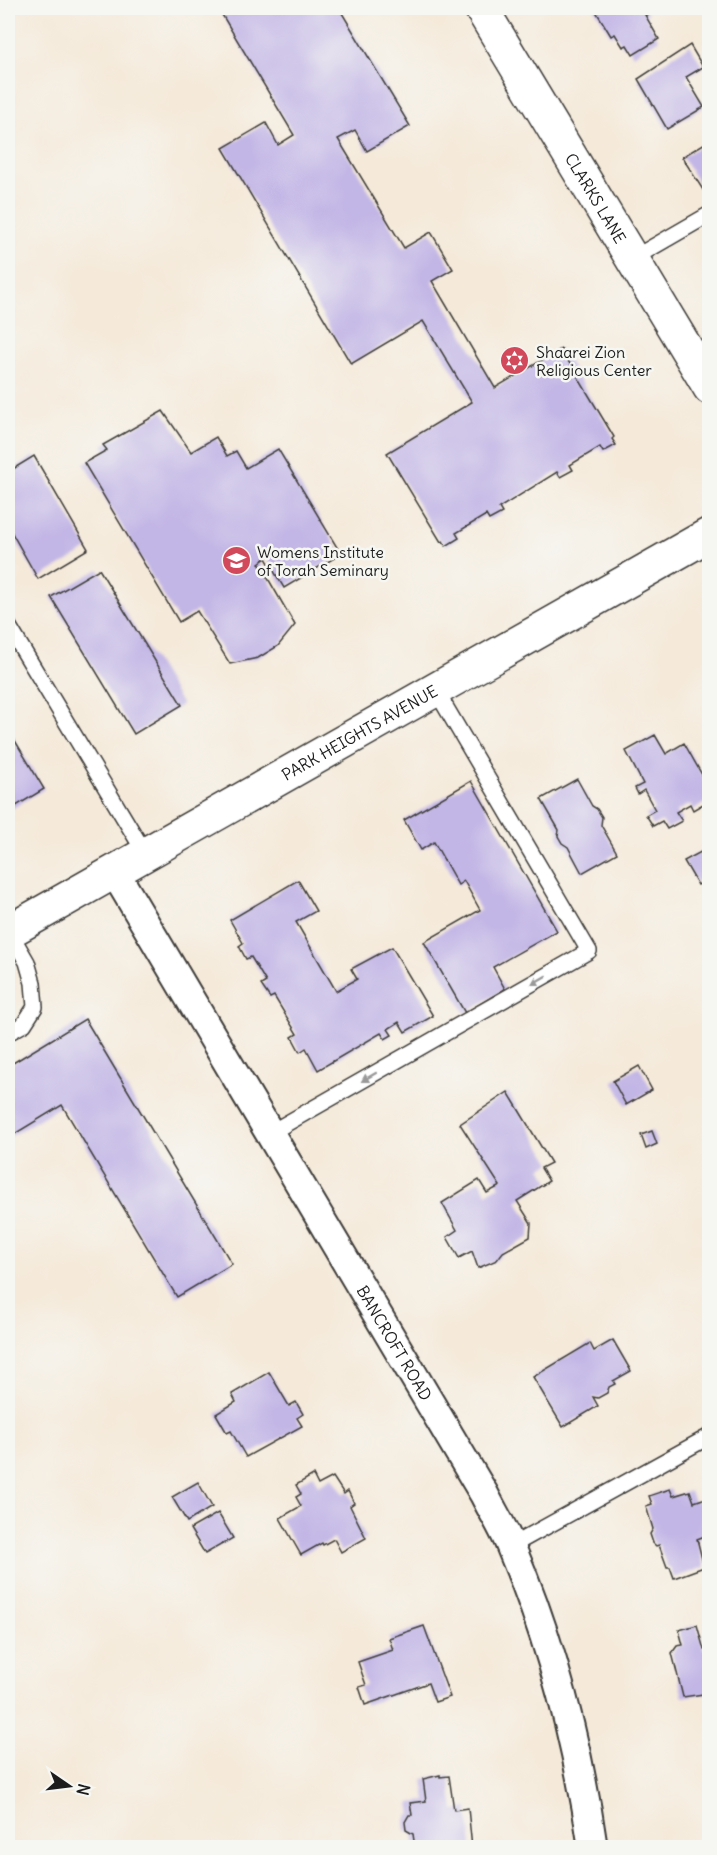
<svg xmlns="http://www.w3.org/2000/svg" width="717" height="1855" font-family="Delius,sans-serif">
<style>
.building{fill:#c2b6e6}
.lines{fill:none;stroke-linecap:round;stroke-linejoin:round}
.service-casing{stroke:#3d3b38;stroke-width:18}
.minor-casing{stroke:#3d3b38;stroke-width:32}
.tertiary-casing{stroke:#3d3b38;stroke-width:36}
.secondary-casing{stroke:#3d3b38;stroke-width:36}
.service{stroke:#fff;stroke-width:15}
.minor{stroke:#fff;stroke-width:28}
.tertiary{stroke:#fff;stroke-width:33}
.secondary{stroke:#fff;stroke-width:33}
.oneway{fill:#999}
.labels{text-anchor:middle;dominant-baseline:central;stroke-width:5;stroke-linejoin:round;paint-order:stroke}
.street-label{font-size:16px;fill:#1c1c1c;stroke:#f6f6f2}
.poi-label{font-size:16px;fill:#1c1c1c;stroke:#f6f6f2;text-anchor:start}
</style>
<rect width="100%" height="100%" fill="#f6f6f2"/>
<filter id="ink" filterUnits="userSpaceOnUse"><feTurbulence type="fractalNoise" baseFrequency=".0167" numOctaves="2"/><feDisplacementMap in="SourceGraphic" scale="12" xChannelSelector="R" yChannelSelector="G"/><feConvolveMatrix kernelMatrix="1 2 1 2 8 2 1 2 1" color-interpolation-filters="sRGB"/></filter>
<filter id="wash" filterUnits="userSpaceOnUse"><feTurbulence type="fractalNoise" baseFrequency=".008" numOctaves="4" result="noise"/><feDisplacementMap in="SourceGraphic" scale="24" xChannelSelector="R" yChannelSelector="G"/><feGaussianBlur stdDeviation="1.35" result="paint"/><feColorMatrix in="noise" values="0 0 0 0 0 0 0 0 0 0 0 0 0 0 0 0 0 1.4 0 .05"/><feComposite in="paint" operator="in"/></filter>
<g filter="url(#wash)">
<rect width="100%" height="100%" fill="#f5eada"/>
<g id="blocks">
<g class="building">
<path d="M218,8H339L410,126L367,151L355,130L338,139L404,248L431,232L453,269L432,281L495,388L561,349L614,437L612,439L616,445L603,452L600,447L570,465L573,470L560,477L557,472L499,508L502,513L489,520L486,515L456,533L459,538L446,546L443,541L441,542L387,453L472,402L423,321L351,364L223,148L266,123L278,145L294,135Z"/>
<path d="M594,8H644L648,14L645,15L659,39L633,55L627,45L623,47L615,34L611,36Z"/>
<path d="M690,45L703,67L686,77L704,107L667,129L638,79Z"/>
<path d="M710,140V190L705,193L682,157Z"/>
<path d="M163,411L191,452L216,437L227,456L236,451L246,468L278,449L341,554L284,588L266,558L259,563L295,625L278,646L258,658L230,664L197,611L179,622L84,463L107,450L103,445Z"/>
<path d="M34,456L88,549L38,579L8,526V472Z"/>
<path d="M99,569L182,705L134,734L51,597Z"/>
<path d="M8,729L44,789L8,811Z"/>
<path d="M655,735L666,754L684,743L710,789V800L693,810L690,804L676,812L682,821L667,829L662,821L653,826L646,815L655,810L644,790L638,794L635,788L643,784L626,751Z"/>
<path d="M577,779L592,806L597,809L602,817L601,825L617,853L582,873L568,847L562,843L558,836L559,830L541,799Z"/>
<path d="M471,781L557,931L493,967L505,989L465,1013L424,942L480,910L464,881L458,885L434,842L421,850L404,820Z"/>
<path d="M710,847V878L698,885L684,861Z"/>
<path d="M298,880L316,911L296,922L336,991L357,979L351,969L392,947L433,1016L405,1032L399,1022L388,1029L392,1035L385,1039L381,1033L318,1070L306,1048L300,1052L292,1037L297,1034L274,996L270,998L261,985L266,982L251,957L246,959L239,946L243,943L230,920Z"/>
<path d="M85,1019L232,1264L177,1297L62,1105L8,1138V1066Z"/>
<path d="M639,1066L652,1090L626,1105L613,1081Z"/>
<path d="M508,1092L551,1163L541,1168L549,1181L517,1201L531,1223L530,1237L503,1252L497,1260L478,1268L472,1251L459,1258L447,1237L457,1230L442,1203L479,1180L487,1193L500,1186L460,1124Z"/>
<path d="M652,1131L657,1144L646,1149L641,1135Z"/>
<path d="M613,1340L631,1371L613,1381L615,1384L609,1387L607,1393L598,1398L593,1397L598,1406L563,1427L533,1377L590,1343L594,1351Z"/>
<path d="M269,1372L289,1406L296,1402L303,1414L297,1418L302,1426L246,1457L231,1431L227,1433L216,1414L236,1402L232,1394Z"/>
<path d="M313,1475L318,1485L333,1477L344,1494L348,1491L354,1503L350,1506L366,1538L341,1552L334,1539L323,1545L322,1543L301,1555L280,1518L301,1506L296,1497L301,1494L296,1485Z"/>
<path d="M198,1482L212,1507L187,1522L172,1497Z"/>
<path d="M670,1489L673,1496L690,1491L694,1502L706,1498L710,1508V1534L697,1539L704,1567L674,1578L670,1567H667L659,1545L656,1546L653,1543L650,1534L653,1529L646,1506L652,1504L649,1496Z"/>
<path d="M218,1513L233,1538L205,1554L190,1529Z"/>
<path d="M697,1625L704,1650L710,1649V1693L683,1697L672,1653L677,1646L683,1645L679,1630Z"/>
<path d="M424,1626L450,1697L435,1702L428,1683L365,1705L359,1687L366,1685L358,1662L393,1650L389,1638Z"/>
<path d="M440,1775V1777L449,1776L454,1810L468,1808L472,1848H415L413,1834L406,1830L405,1822L409,1815H412L410,1803L426,1801L423,1779Z"/>
</g>
</g>
</g>
<g filter="url(#ink)">
<use href="#blocks" fill-opacity="0" stroke="#3d3b38" stroke-width="1.5"/>
<g class="lines">
<defs>
<g id="service">
<path d="M632,259L710,214"/>
<path d="M8,625L145,853"/>
<path d="M8,1033L24,1024L35,1007L33,983L27,962L9,931"/>
<path d="M270,1133L589,951L435,689"/>
<path d="M511,1546L710,1436"/>
</g>
<g id="minor">
<path id="s1" d="M114,871L484,1494C493,1512 504,1529 511,1547C552,1643 578,1745 593,1848"/>
</g>
<g id="tertiary">
<path id="s2" d="M481,8L710,388"/>
</g>
<g id="secondary">
<path id="s3" d="M8,932L710,534"/>
</g>
</defs>
<use href="#service" class="service-casing"/>
<use href="#minor" class="minor-casing"/>
<use href="#tertiary" class="tertiary-casing"/>
<use href="#secondary" class="secondary-casing"/>
<use href="#service" class="service"/>
<use href="#minor" class="minor"/>
<use href="#tertiary" class="tertiary"/>
<use href="#secondary" class="secondary"/>
</g>
<defs><path id="oneway-solid" d="M-6-.8H1V-3.2L6.5 0L1 3.2V.8H-6Z" transform="scale(1.5)"/></defs>
<g class="oneway">
<use href="#oneway-solid" transform="translate(539 980) rotate(150)"/>
<use href="#oneway-solid" transform="translate(369 1077) rotate(150)"/>
</g>
</g>
<defs>
<symbol id="synagogue-disc" viewBox="-11 -11 22 22"><circle r="9.5" fill="#d1495b" stroke="#f6f6f2"/><path d="M0-6.5L5.6 3.2H-5.6ZM0 6.5L5.6-3.2H-5.6Z" fill="#fff"/></symbol>
<symbol id="school-disc" viewBox="-11 -11 22 22"><circle r="9.5" fill="#d1495b" stroke="#f6f6f2"/><path d="M0-5L7-2L0 1L-7-2ZM-4 1L0 2.5L4 1V4Q0 6-4 4Z" fill="#fff"/></symbol>
</defs>
<g fill-rule="evenodd">
<use href="#synagogue-disc" x="498" y="344" width="33" height="33"/>
<use href="#school-disc" x="220" y="544" width="33" height="33"/>
</g>
<g class="labels">
<g class="street-label">
<text stroke="none"><textPath href="#s2" startOffset="222">CLARKS LANE</textPath></text>
<text stroke="none"><textPath href="#s3" startOffset="404">PARK HEIGHTS AVENUE</textPath></text>
<text stroke="none"><textPath href="#s1" startOffset="549">BANCROFT ROAD</textPath></text>
</g>
<g class="poi-label">
<text x="536" y="352">Shaarei Zion<tspan x="536" dy="18">Religious Center</tspan></text>
<text x="257" y="552">Womens Institute<tspan x="257" dy="18">of Torah Seminary</tspan></text>
</g>
</g>
<rect width="717" height="1855" fill="none" stroke="#f6f6f2" stroke-width="30"/>
<g transform="translate(69 1786) rotate(104)" stroke="#f6f6f2" stroke-width="4.5" paint-order="stroke">
<path d="M0-4.5L10 22L0 15L-10 22Z" fill="#1c1c1c"/>
<text y="-9" font-size="16" font-weight="bold" text-anchor="middle" fill="#1c1c1c">N</text>
</g>
</svg>
